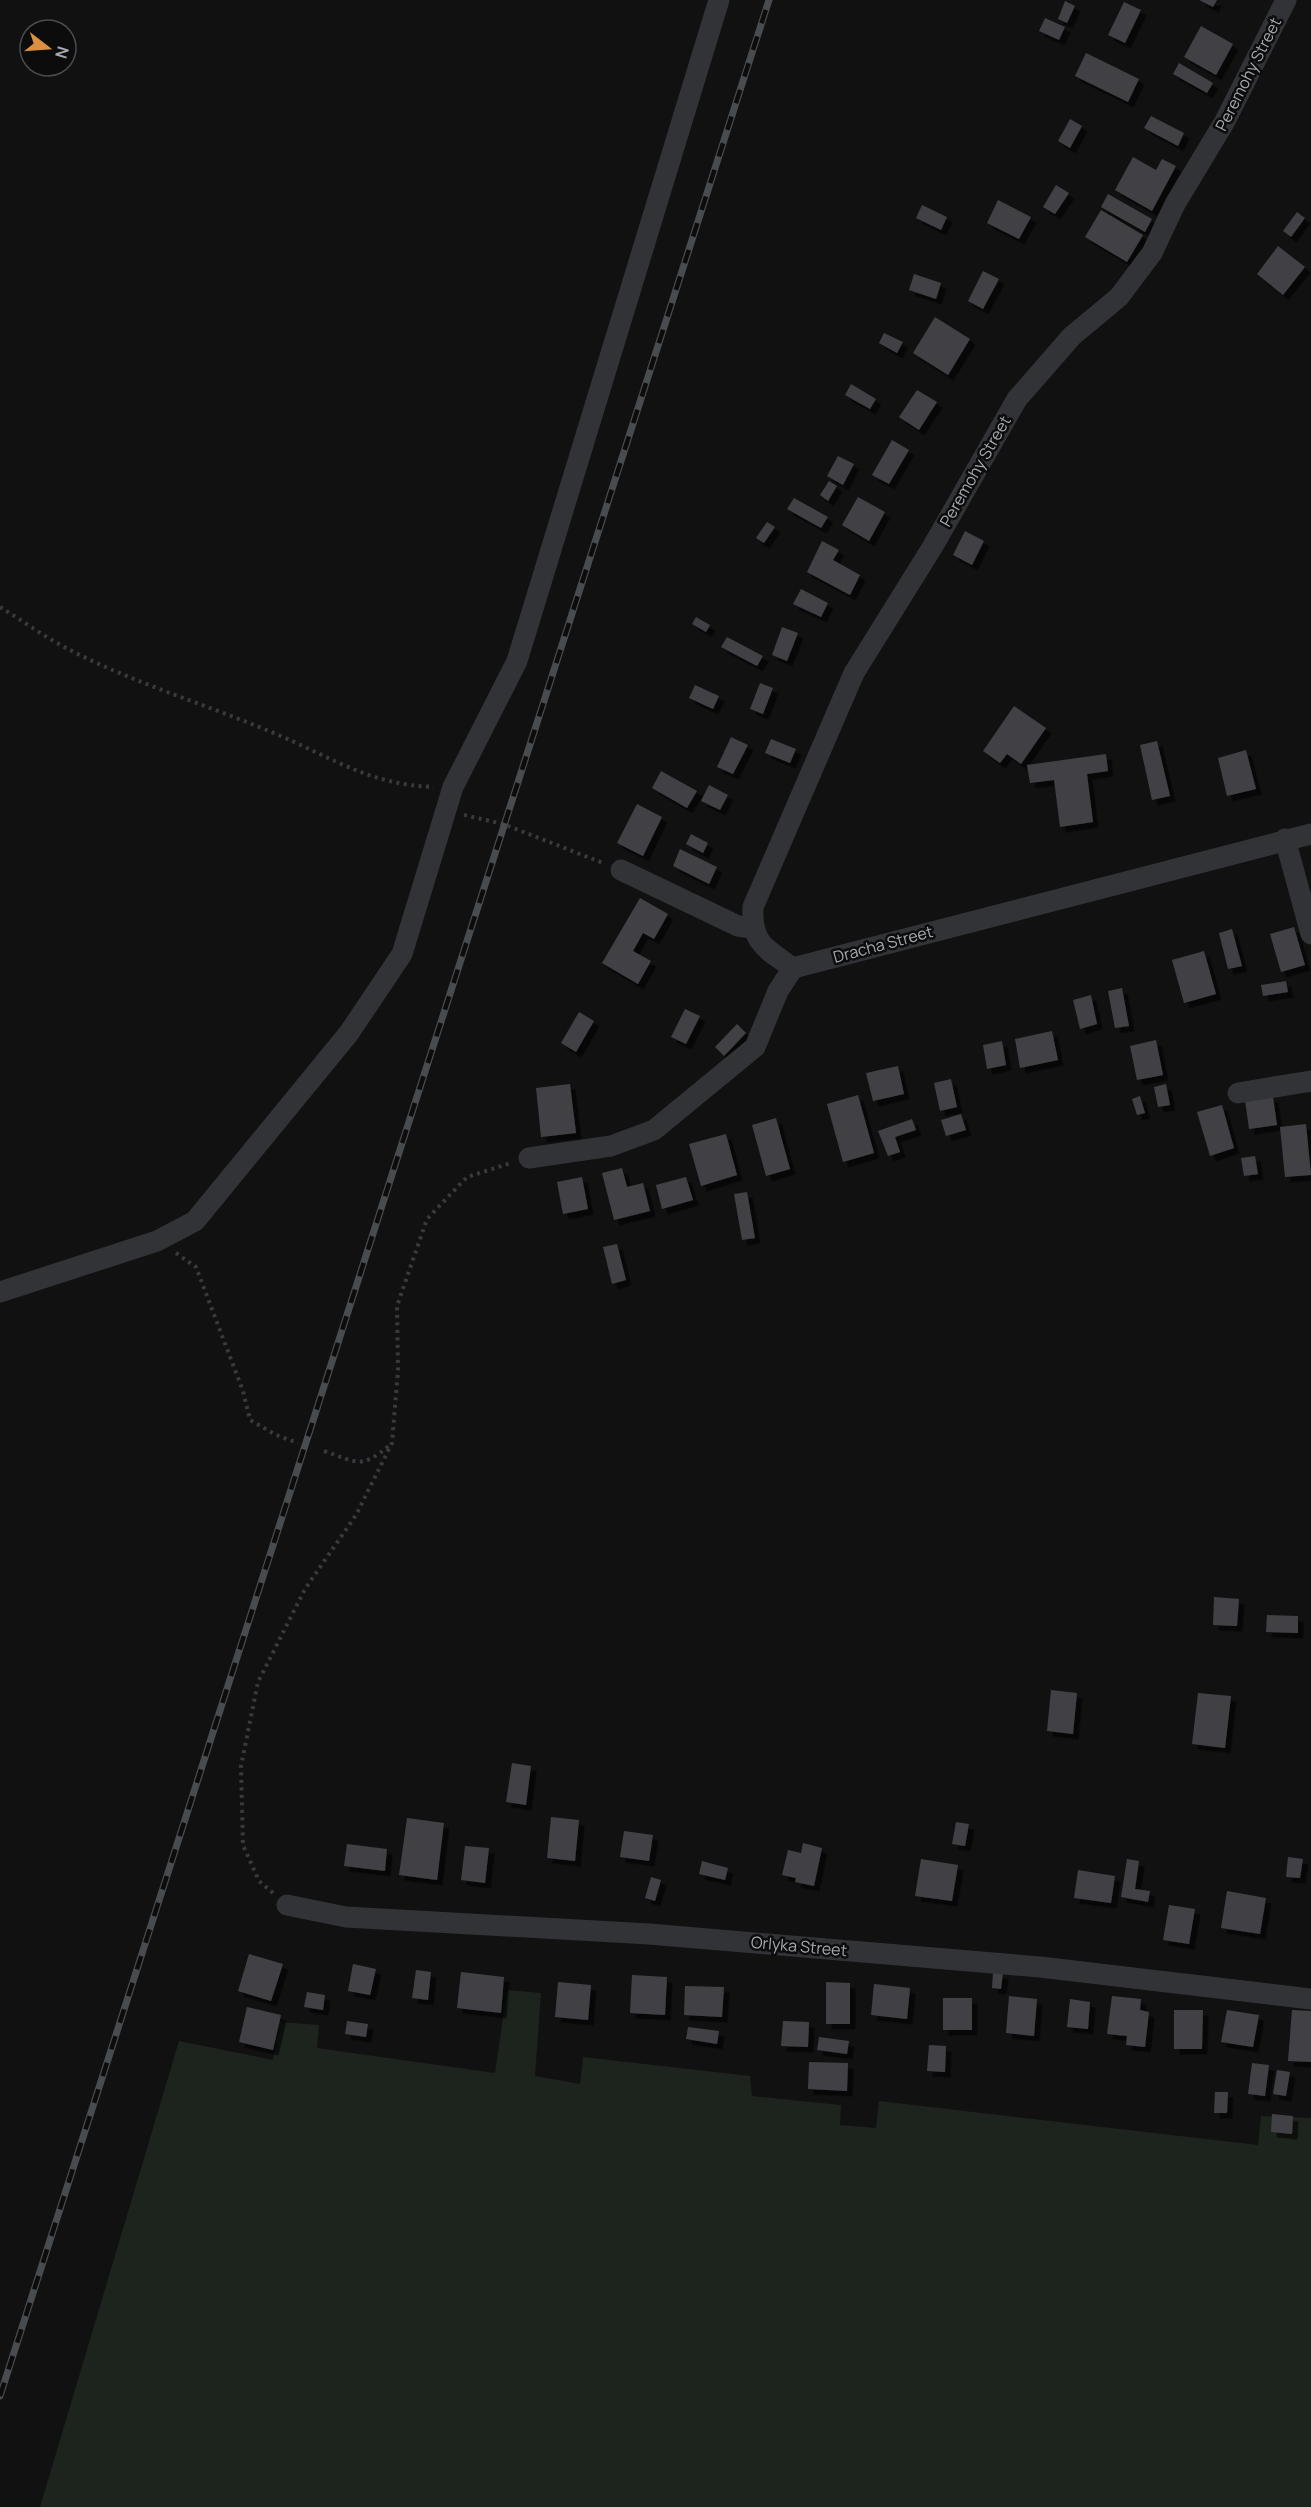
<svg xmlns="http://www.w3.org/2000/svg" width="1311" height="2507" font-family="Manrope,sans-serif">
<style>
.green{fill:#1d241d}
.building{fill:#404145;filter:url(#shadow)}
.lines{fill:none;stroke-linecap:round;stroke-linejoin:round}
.path{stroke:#383a3d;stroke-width:4;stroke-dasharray:3 4.5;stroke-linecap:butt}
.minor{stroke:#323336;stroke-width:21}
.rail-casing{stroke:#494c4f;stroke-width:7}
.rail{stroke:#0c0c0d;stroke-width:4.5;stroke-dasharray:14;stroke-linecap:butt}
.labels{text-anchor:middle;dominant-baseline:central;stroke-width:5;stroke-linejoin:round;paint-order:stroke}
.street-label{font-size:16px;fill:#a4aab1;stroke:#0c0c0d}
</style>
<defs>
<filter id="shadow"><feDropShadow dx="5.5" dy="5.5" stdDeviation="0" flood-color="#0009"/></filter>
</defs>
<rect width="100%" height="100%" fill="#111112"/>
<path class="green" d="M507,1990L541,1993L535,2076L580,2084L583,2057L750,2076L752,2096L841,2105L840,2125L876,2128L879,2101L1258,2145L1261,2116L1311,2118V2507H40L179,2041L273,2060L280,2022L319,2025L317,2048L495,2073Z"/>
<g class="building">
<path d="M1199,0H1217L1213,7Z"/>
<path d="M1065,1L1075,6L1067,23L1058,19Z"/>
<path d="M1124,2L1141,10L1125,43L1108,35Z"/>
<path d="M1045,18L1065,27L1059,40L1039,31Z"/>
<path d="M1201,26L1233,44L1216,75L1184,57Z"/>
<path d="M1086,53L1139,79L1128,102L1075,76Z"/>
<path d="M1179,63L1213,83L1207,93L1173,74Z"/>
<path d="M1151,116L1184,133L1178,146L1144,128Z"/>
<path d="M1070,119L1082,126L1070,148L1058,141Z"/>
<path d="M1133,157L1156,170L1162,159L1176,166L1152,211L1115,190Z"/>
<path d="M1056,185L1069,193L1055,214L1043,207Z"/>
<path d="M1108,194L1152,219L1145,232L1101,207Z"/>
<path d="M998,200L1031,217L1019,239L987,223Z"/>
<path d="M922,205L947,217L941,230L916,218Z"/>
<path d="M1101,210L1143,235L1127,262L1085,237Z"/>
<path d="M1297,212L1305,218L1291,237L1283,231Z"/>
<path d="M1278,246L1305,267L1283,295L1257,274Z"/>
<path d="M983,271L999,279L983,309L968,301Z"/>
<path d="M914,274L941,283L936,299L909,290Z"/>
<path d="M935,317L970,339L948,375L913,353Z"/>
<path d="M884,333L903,342L897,353L879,343Z"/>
<path d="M851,384L876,399L870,409L845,395Z"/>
<path d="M917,390L937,402L919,430L899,417Z"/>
<path d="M892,440L909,450L889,484L872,475Z"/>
<path d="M838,456L854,464L843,485L827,476Z"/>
<path d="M829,481L837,486L828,501L820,495Z"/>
<path d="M858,497L885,512L869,541L842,525Z"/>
<path d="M794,498L828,517L821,528L787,509Z"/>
<path d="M767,522L775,527L764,543L756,538Z"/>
<path d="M965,531L984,541L972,565L953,555Z"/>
<path d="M822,541L839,550L833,560L860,575L850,595L807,572Z"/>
<path d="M801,589L828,603L821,617L793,604Z"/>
<path d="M696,617L710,625L706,632L692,624Z"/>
<path d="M782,627L798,633L787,661L772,655Z"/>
<path d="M727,637L763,656L757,666L721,647Z"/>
<path d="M760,683L773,688L763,714L750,709Z"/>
<path d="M695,685L719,696L713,709L689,698Z"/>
<path d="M1014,706L1046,728L1021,764L1007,754L1000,763L983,751Z"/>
<path d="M731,737L748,745L733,774L717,767Z"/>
<path d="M771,739L796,749L790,763L765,753Z"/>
<path d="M1157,741L1170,796L1152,800L1140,745Z"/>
<path d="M1246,750L1256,789L1227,796L1218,758Z"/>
<path d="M1106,754L1108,771L1087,774L1093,822L1060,827L1054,780L1030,783L1027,765Z"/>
<path d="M661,771L697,791L687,808L652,788Z"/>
<path d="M709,785L728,795L720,810L701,801Z"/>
<path d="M637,804L662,817L643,856L617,843Z"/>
<path d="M691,834L708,843L703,853L686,844Z"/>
<path d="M680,849L717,867L709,884L673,866Z"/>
<path d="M640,898L668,914L654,939L643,933L633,951L651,961L638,984L602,963Z"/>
<path d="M1294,927L1305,965L1281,972L1270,934Z"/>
<path d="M1232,929L1242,966L1228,969L1219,933Z"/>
<path d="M1204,951L1216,994L1184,1003L1172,960Z"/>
<path d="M1286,981L1288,992L1263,996L1261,985Z"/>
<path d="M1122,988L1129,1026L1115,1028L1108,991Z"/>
<path d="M1091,995L1097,1024L1080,1029L1073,1000Z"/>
<path d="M685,1009L700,1016L686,1044L671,1037Z"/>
<path d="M579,1012L594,1021L576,1052L561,1043Z"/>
<path d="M737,1024L746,1033L724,1056L715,1047Z"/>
<path d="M1052,1031L1058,1060L1020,1068L1015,1039Z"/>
<path d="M1156,1040L1163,1075L1137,1080L1130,1046Z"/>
<path d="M1002,1041L1006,1065L987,1069L983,1045Z"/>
<path d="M898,1066L904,1094L873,1101L866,1073Z"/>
<path d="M951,1079L957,1107L940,1111L934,1083Z"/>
<path d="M570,1084L576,1133L541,1137L536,1088Z"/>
<path d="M1166,1084L1170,1105L1158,1107L1154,1087Z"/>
<path d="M858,1095L874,1153L843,1162L827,1104Z"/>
<path d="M1140,1096L1145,1113L1137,1115L1132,1099Z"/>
<path d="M1273,1097L1277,1125L1249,1129L1245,1100Z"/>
<path d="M1222,1105L1234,1148L1210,1156L1197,1112Z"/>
<path d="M961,1114L966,1130L946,1136L941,1120Z"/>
<path d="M776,1118L790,1169L766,1176L752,1125Z"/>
<path d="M912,1119L916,1130L895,1137L900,1152L888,1156L878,1131Z"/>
<path d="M1306,1124L1311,1175L1285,1177L1280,1127Z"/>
<path d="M726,1134L737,1175L701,1186L689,1144Z"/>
<path d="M1255,1156L1258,1174L1244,1176L1241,1158Z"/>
<path d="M622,1168L627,1187L643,1183L650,1211L614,1220L602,1173Z"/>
<path d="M582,1177L588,1209L563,1214L557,1182Z"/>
<path d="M686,1177L693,1200L662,1209L656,1185Z"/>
<path d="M747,1192L755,1238L742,1240L734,1194Z"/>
<path d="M617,1244L626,1280L612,1284L603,1247Z"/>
<path d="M1214,1597L1239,1599L1237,1626L1213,1625Z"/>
<path d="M1267,1615L1298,1616V1633L1266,1632Z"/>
<path d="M1051,1690L1077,1693L1073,1734L1047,1731Z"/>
<path d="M1198,1693L1231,1696L1225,1748L1192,1744Z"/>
<path d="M512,1763L531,1766L526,1805L506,1802Z"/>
<path d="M551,1817L579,1820L575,1861L547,1858Z"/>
<path d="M407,1818L444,1823L437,1880L399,1875Z"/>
<path d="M956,1822L969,1824L965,1846L952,1844Z"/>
<path d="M624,1831L653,1835L649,1861L620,1857Z"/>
<path d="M803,1843L822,1848L814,1886L795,1882L796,1878L782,1875L788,1850L801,1853Z"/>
<path d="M347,1844L387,1849L385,1871L344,1866Z"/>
<path d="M465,1846L489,1848L485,1883L461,1880Z"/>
<path d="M1288,1857L1303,1859L1300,1878L1286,1877Z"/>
<path d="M921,1859L958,1865L952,1901L915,1896Z"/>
<path d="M1127,1859L1139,1861L1135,1889L1150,1891L1148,1902L1121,1897Z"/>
<path d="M702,1861L728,1868L725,1880L699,1874Z"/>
<path d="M1078,1870L1115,1876L1111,1903L1074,1898Z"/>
<path d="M651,1877L661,1880L655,1901L645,1898Z"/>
<path d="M1227,1891L1266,1898L1260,1934L1221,1928Z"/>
<path d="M1169,1905L1195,1909L1189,1944L1163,1940Z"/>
<path d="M249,1954L283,1964L271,2001L238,1991Z"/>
<path d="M353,1964L376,1969L370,1995L348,1991Z"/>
<path d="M416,1970L431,1972L428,2000L412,1998Z"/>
<path d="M461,1972L504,1977L501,2013L457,2008Z"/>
<path d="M993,1972L1003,1973L1001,1989L992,1988Z"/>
<path d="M632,1975L667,1977L665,2015L630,2013Z"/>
<path d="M558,1982L591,1985L588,2020L555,2017Z"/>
<path d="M826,1982L850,1983V2024H826Z"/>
<path d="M874,1984L910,1988L907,2019L871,2015Z"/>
<path d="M685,1986L724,1987L722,2017L684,2015Z"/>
<path d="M307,1992L325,1995L323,2010L304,2007Z"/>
<path d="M1009,1996L1037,1999L1034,2036L1006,2033Z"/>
<path d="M1112,1996L1141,1999L1140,2010L1149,2012L1145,2047L1126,2045L1127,2036L1107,2034Z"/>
<rect x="943" y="1998" width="29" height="32"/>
<path d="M1070,1999L1090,2002L1088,2029L1067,2027Z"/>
<path d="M247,2007L281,2015L273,2050L239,2042Z"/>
<path d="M1174,2010H1203L1202,2049H1174Z"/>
<path d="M1227,2010L1259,2015L1253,2047L1221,2042Z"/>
<path d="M1292,2010L1311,2011V2062L1288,2061Z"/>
<path d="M347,2021L368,2024L366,2037L345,2034Z"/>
<path d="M783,2021L809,2022L808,2047L781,2046Z"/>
<path d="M688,2027L719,2031L717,2044L686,2039Z"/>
<path d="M819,2037L849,2041L847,2054L817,2050Z"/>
<path d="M929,2045L946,2046L945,2072L927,2071Z"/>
<path d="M809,2062L848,2063L847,2091L808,2089Z"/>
<path d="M1252,2063L1269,2065L1265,2096L1248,2094Z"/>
<path d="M1277,2070L1290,2072L1286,2096L1273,2094Z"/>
<path d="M1215,2092H1228L1227,2113H1214Z"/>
<path d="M1272,2114L1293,2116L1292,2134L1271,2132Z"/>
</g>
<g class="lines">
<g class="path">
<path d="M0,607C23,621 46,638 70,650C136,684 208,705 276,734C333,758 370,785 434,787"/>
<path d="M464,815L503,824L603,863"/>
<path d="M176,1253L196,1267L243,1391L250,1420L276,1435L298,1443"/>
<path d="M324,1451C358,1463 361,1469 390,1445"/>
<path d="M273,1893L259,1881L243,1845L241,1766L258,1682L305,1589L356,1515L392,1443L398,1370L397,1306L427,1219L467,1177L511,1163"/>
</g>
<g class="minor">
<path d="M1285,839L1311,934"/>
<path d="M621,870L738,926L752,928"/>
<path d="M793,968C765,948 751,943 753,907L854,673L933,546L1017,399L1072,336L1119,297L1152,253L1175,204L1225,121L1286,0"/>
<path d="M1238,1093L1311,1081"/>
<path d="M529,1158L611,1146L654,1130L755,1047L778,991L793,968L1311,834"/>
<path d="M0,1292L157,1241L195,1221L349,1033L402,954L453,787L517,661L719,0"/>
<path d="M287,1905L346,1917L649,1934L1040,1967L1311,1999"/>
</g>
<defs>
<path id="rail" d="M0,2396L769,0"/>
</defs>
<use href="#rail" class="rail-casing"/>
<use href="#rail" class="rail"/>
</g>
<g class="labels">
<g class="street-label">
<text transform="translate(1248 74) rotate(-63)">Peremohy Street</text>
<text transform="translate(975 471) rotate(-60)">Peremohy Street</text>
<text transform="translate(883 944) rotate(-15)">Dracha Street</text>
<text transform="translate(799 1946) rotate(5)">Orlyka Street</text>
</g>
</g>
<g transform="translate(48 48) rotate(107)"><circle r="28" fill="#0c0c0d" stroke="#494b4f" stroke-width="1.5"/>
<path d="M0-4.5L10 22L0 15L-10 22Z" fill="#da9040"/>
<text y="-9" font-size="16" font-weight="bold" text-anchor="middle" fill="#a4aab1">N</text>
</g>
</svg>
